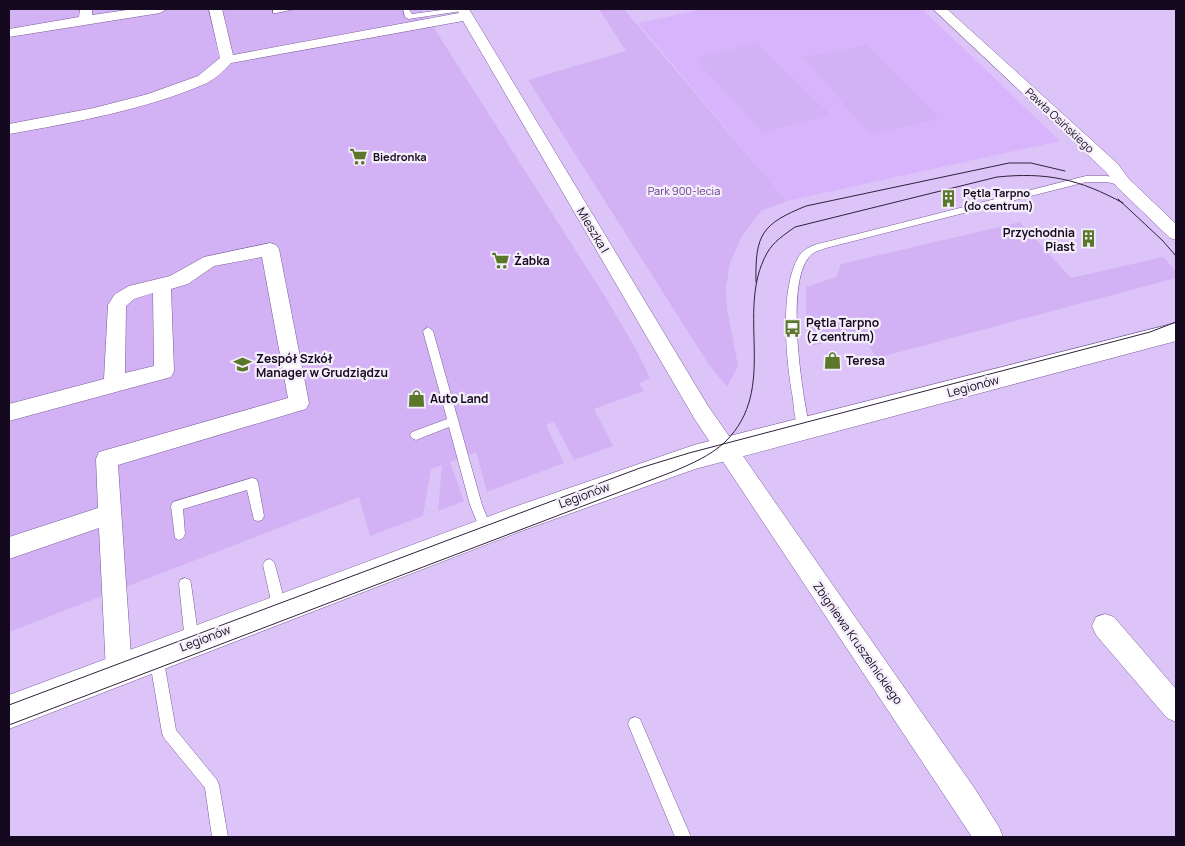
<svg xmlns="http://www.w3.org/2000/svg" width="1185" height="846" font-family="Manrope,sans-serif">
<style>
.built{fill:#d7b4fb}
.green{fill:#d2b2f5}
.lines{fill:none;stroke-linecap:round;stroke-linejoin:round}
.service-casing{stroke:#7a5c97;stroke-width:1}
.minor-casing{stroke:#7a5c97;stroke-width:1}
.tertiary-casing{stroke:#7a5c97;stroke-width:1}
.service{fill:#fff;fill-rule:evenodd}
.minor{fill:#fff;fill-rule:evenodd}
.tertiary{fill:#fff;fill-rule:evenodd}
.tram{stroke:#2e213b;stroke-width:1}
.labels{text-anchor:middle;dominant-baseline:central;stroke-width:4.5;stroke-linejoin:round;paint-order:stroke}
.far-street-label{font-size:11px;fill:#15091f;stroke:#f4eefb}
.far-poi-label{font-size:11px;font-weight:bold;fill:#15091f;stroke:#f4eefb;text-anchor:start}
.far-park-label{font-size:11px;fill:#66398c;stroke:#f4eefb}
.street-label{font-size:12px;fill:#15091f;stroke:#f4eefb}
.poi-label{font-size:12px;font-weight:bold;fill:#15091f;stroke:#f4eefb;text-anchor:start}
</style>
<rect width="100%" height="100%" fill="#ddc4f8"/>
<path class="built" d="M704,9H922L1060,141L787,201L638,23Z"/>
<g class="green">
<path d="M9,9H422L606,298L636,349L650,378L639,383L644,391L594,409L613,446L574,460L554,422L546,425L564,463L487,492L476,452L450,462L464,501L438,511L442,465L431,469L423,516L370,536L359,497L9,632Z"/>
<path d="M599,9H624L787,201L761,211L742,236L730,263L726,288L727,309L738,366L727,387L709,365L528,80L626,51Z"/>
<path d="M757,43L830,114L763,133L695,58Z"/>
<path d="M867,45L939,119L870,134L803,57Z"/>
<path d="M1020,222L1071,278L1163,257L1176,271V278L877,358L861,335L811,346L806,331V287L836,277L841,264Z"/>
</g>
<g class="lines">
<defs>
<g id="service">
<path d="M273,9H295L276,13H273Z"/>
<path d="M403,9H409L412,14L449,9H465L461,11L409,19L405,17Z"/>
<path d="M1086,176H1107L1126,181L1127,183L1123,186L1107,182H1086L826,248C820,250 813,252 809,257C785,285 802,394 810,429L808,432H800C795,422 794,410 793,399C786,361 779,289 799,256C805,247 816,244 826,242Z"/>
<path d="M428,327L433,331L482,505L493,532L491,536L487,538L483,536L470,505L449,427L416,440L412,438L410,435L412,432L447,419L423,331Z"/>
<path d="M252,478L256,479L258,483L264,516L262,520L258,521L254,520L247,490L183,509L185,534L183,538L179,540L175,538L171,506L173,502Z"/>
<path d="M269,559L273,561L275,565L287,610L285,614L280,616L275,614L273,610L263,565L265,561Z"/>
<path d="M185,578L190,580L191,584L199,641L197,646L192,648L187,646L185,641L179,584L180,580Z"/>
<path d="M156,649L161,651L163,656L176,730L217,780L219,785L228,837H212L205,788L164,738L162,733L149,656L151,651Z"/>
<path d="M635,717L640,719L691,837H675L628,724L630,719Z"/>
</g>
<g id="minor">
<path d="M80,9H92V15L134,9H167L160,13L9,37V29L79,17Z"/>
<path d="M209,9H222L233,55L459,13L457,9H469L708,406L975,789L999,827L1003,837H972L694,418L463,21L231,63C224,71 216,78 207,83C148,109 72,123 9,134V124L94,108L148,94L198,76L220,58Z"/>
<path d="M933,9H947L1118,164L1129,179L1176,224V240L1170,238L1117,187L1106,172Z"/>
<path d="M270,243L276,245L279,249L309,403L306,409L299,411L118,465L132,671L128,680L119,684L110,680L106,671L99,528L9,559V537L98,508L96,459L99,452L288,398L262,257L214,266L188,284L171,289L174,371L171,377L9,421V404L104,379L108,305L115,294L129,286L170,276L204,257ZM153,293L154,366L125,373L126,306L134,299Z"/>
<path d="M1105,614L1114,617L1176,689V722L1167,718L1096,635L1092,626L1096,617Z"/>
</g>
<path id="tertiary" d="M1176,323V341L695,469L524,530L9,729V695L517,506L694,445Z"/>
</defs>
<use href="#service" class="service-casing"/>
<use href="#minor" class="minor-casing"/>
<use href="#tertiary" class="tertiary-casing"/>
<use href="#service" class="service"/>
<use href="#minor" class="minor"/>
<use href="#tertiary" class="tertiary"/>
<g class="tram">
<path d="M1118,199L1162,240L1176,256"/>
<path d="M756,282C755,234 762,224 806,206L1009,163H1031L1065,171"/>
<path d="M9,705L640,468L689,453L1150,332L1176,322"/>
<path d="M9,725L672,472C691,464 710,456 725,442C780,388 734,313 767,253C774,241 784,235 795,227L997,177C1047,172 1079,179 1123,203"/>
</g>
</g>
<defs>
<symbol id="supermarket-bare" viewBox="-9 -9 18 18"><path d="M-6-5.5h2.5l.6 2H6L4.5 2H-2.5L-4.4-4H-6ZM-1.5 3.2a1.3 1.3 0 1 0 .1 0ZM3 3.2a1.3 1.3 0 1 0 .1 0Z" fill="#5b772a" stroke="#f4eefb" stroke-width="2.5" paint-order="stroke"/></symbol>
<symbol id="building-bare" viewBox="-9 -9 18 18"><path d="M-4-6H4V6H1V3H-1V6H-4ZM-2.5-4.3h1.7v1.8h-1.7ZM.8-4.3h1.7v1.8H.8ZM-2.5-1h1.7V.8h-1.7ZM.8-1h1.7V.8H.8Z" fill="#5b772a" stroke="#f4eefb" stroke-width="2.5" paint-order="stroke"/></symbol>
<symbol id="bus-bare" viewBox="-9 -9 18 18"><path d="M-5-6H5V4H4V6H2V4H-2V6H-4V4H-5ZM-3.5-4V0h7V-4ZM-3.5 1.2v1.5H-2V1.2ZM2 1.2v1.5H3.5V1.2Z" fill="#5b772a" stroke="#f4eefb" stroke-width="2.5" paint-order="stroke"/></symbol>
<symbol id="shop-bare" viewBox="-9 -9 18 18"><path d="M-5-2.5h2.3a2.7 3.5 0 0 1 5.4 0H5L5.5 6h-11ZM-1.5-2.5h3a1.5 2.3 0 0 0-3 0Z" fill="#5b772a" stroke="#f4eefb" stroke-width="2.5" paint-order="stroke"/></symbol>
<symbol id="school-bare" viewBox="-9 -9 18 18"><path d="M0-5L7-2L0 1L-7-2ZM-4 1L0 2.5L4 1V4Q0 6-4 4Z" fill="#5b772a" stroke="#f4eefb" stroke-width="2.5" paint-order="stroke"/></symbol>
</defs>
<g fill-rule="evenodd">
<use href="#supermarket-bare" x="346" y="144" width="25" height="25"/>
<use href="#building-bare" x="936" y="186" width="25" height="25"/>
<use href="#building-bare" x="1076" y="226" width="25" height="25"/>
<use href="#supermarket-bare" x="488" y="248" width="25" height="25"/>
<use href="#bus-bare" x="780" y="316" width="25" height="25"/>
<use href="#shop-bare" x="820" y="348" width="25" height="25"/>
<use href="#school-bare" x="230" y="352" width="25" height="25"/>
<use href="#shop-bare" x="404" y="386" width="25" height="25"/>
</g>
<g class="labels">
<g class="far-street-label">
<text transform="translate(1060 120) rotate(43)">Pawła Osińskiego</text>
</g>
<g class="far-poi-label">
<text x="373" y="156">Biedronka</text>
<text x="963" y="192">Pętla Tarpno<tspan x="963" dy="13">(do centrum)</tspan></text>
</g>
<g class="far-park-label">
<text x="684" y="190">Park 900-lecia</text>
</g>
<g class="street-label">
<text transform="translate(593 230) rotate(59)">Mieszka I</text>
<text transform="translate(973 386) rotate(-15)">Legionów</text>
<text transform="translate(584 495) rotate(-20)">Legionów</text>
<text transform="translate(205 638) rotate(-21)">Legionów</text>
<text transform="translate(858 643) rotate(55)">Zbigniewa Kruszelnickiego</text>
</g>
<g class="poi-label">
<text x="1075" y="232" text-anchor="end">Przychodnia<tspan x="1075" dy="14">Piast</tspan></text>
<text x="514" y="260">Żabka</text>
<text x="806" y="322">Pętla Tarpno<tspan x="806" dy="14">(z centrum)</tspan></text>
<text x="256" y="358">Zespół Szkół<tspan x="256" dy="14">Manager w Grudziądzu</tspan></text>
<text x="846" y="360">Teresa</text>
<text x="430" y="398">Auto Land</text>
</g>
</g>
<rect width="1185" height="846" fill="none" stroke="#15091f" stroke-width="20"/>
</svg>
